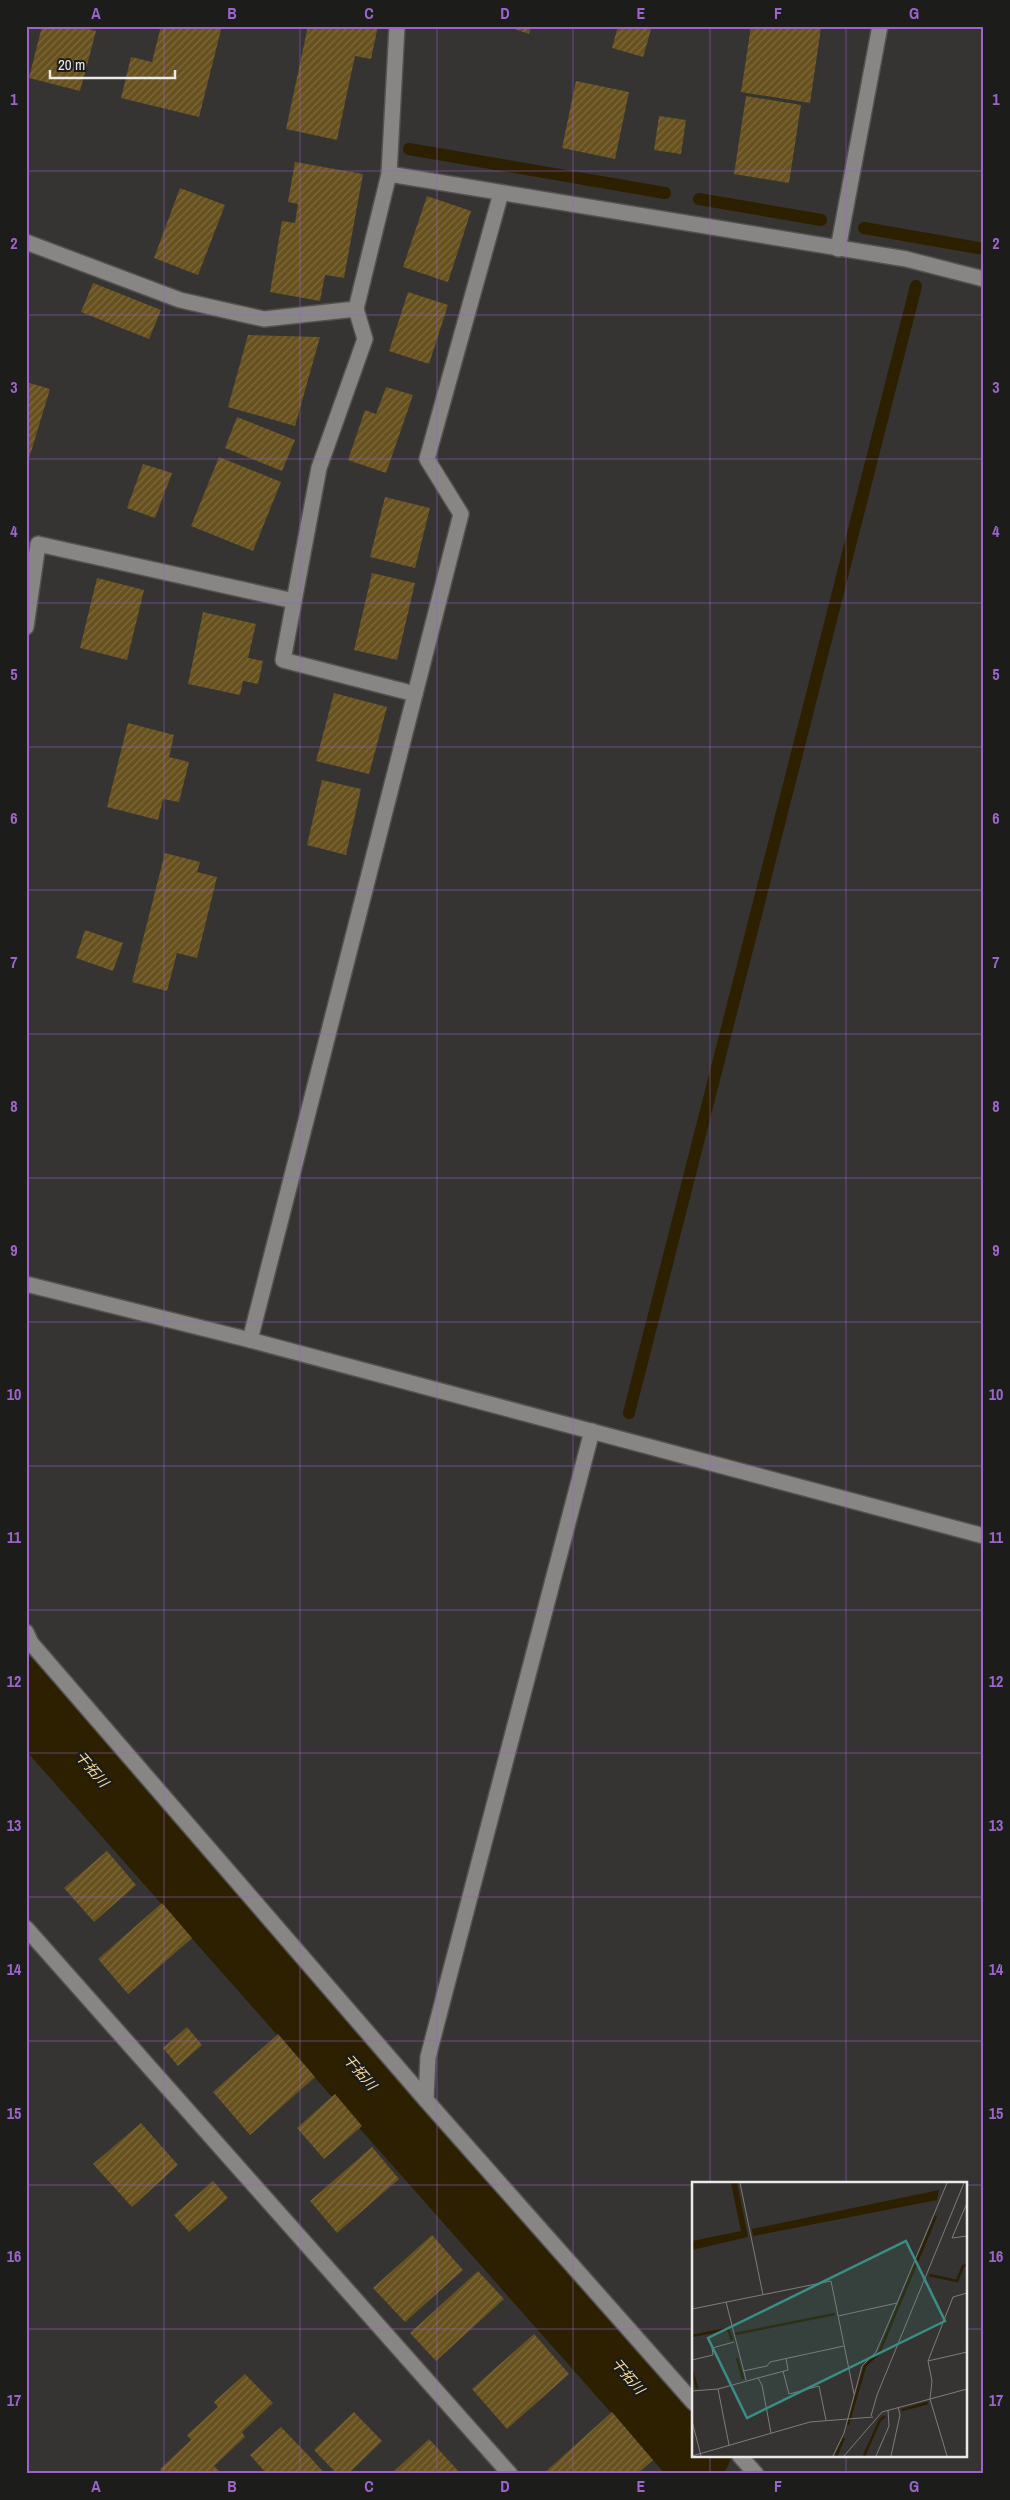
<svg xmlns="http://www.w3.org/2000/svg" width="1010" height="2500" font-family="'Archivo Narrow','Noto Sans JP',sans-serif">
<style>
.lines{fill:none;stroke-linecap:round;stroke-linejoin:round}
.stream{stroke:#2c2001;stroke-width:12}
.river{stroke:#2c2001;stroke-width:75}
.building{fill:url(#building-hatch)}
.street-casing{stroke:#535250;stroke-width:18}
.street{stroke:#878684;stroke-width:15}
.grid{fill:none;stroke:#9d65cc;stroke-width:1;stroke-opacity:0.55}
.labels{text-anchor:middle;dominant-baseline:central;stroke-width:5;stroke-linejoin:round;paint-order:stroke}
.water-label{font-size:14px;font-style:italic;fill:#fbdc98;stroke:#1c1c1b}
.inset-river{fill:none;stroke:#2c2001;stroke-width:2.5}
.inset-road{fill:none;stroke:#7e7d7b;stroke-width:1}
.view{fill:#3b8d87;fill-opacity:0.15;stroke:#3b8d87;stroke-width:2.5}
.inset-edge{fill:none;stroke:#ebeae9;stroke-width:2.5}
.neatline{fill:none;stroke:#9d65cc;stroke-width:2}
.grid-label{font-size:16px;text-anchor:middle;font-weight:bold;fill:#9d65cc}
</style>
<defs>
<pattern id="building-hatch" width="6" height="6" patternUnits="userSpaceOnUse" patternTransform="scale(1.25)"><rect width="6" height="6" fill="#67511e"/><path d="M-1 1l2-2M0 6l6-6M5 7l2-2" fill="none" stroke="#7d6a3f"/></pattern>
</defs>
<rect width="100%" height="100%" fill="#353432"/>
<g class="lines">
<g class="stream">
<path d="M409,149L665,193"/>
<path d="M699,199L821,220"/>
<path d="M864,228L984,249"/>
<path d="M629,1413L916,286"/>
<path d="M667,2474L694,2451"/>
</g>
<path class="river" d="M26,1694L694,2450"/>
</g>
<g class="building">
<path d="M42,26H78L96,31L80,91L29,78Z"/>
<path d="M161,26H222L199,117L121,98L131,57L152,62Z"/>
<path d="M308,26H378L371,59L355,56L337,140L286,129Z"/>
<path d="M506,26H531L529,34Z"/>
<path d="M618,26H652L643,57L612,48Z"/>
<path d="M751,26L821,28L810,103L741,92Z"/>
<path d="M576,81L629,92L615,159L562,148Z"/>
<path d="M746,96L801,105L789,183L734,174Z"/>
<path d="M659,116L686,120L681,154L654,150Z"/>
<path d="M295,162L363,174L344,278L325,275L320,301L270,292L282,221L295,223L298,204L288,202Z"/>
<path d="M180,188L225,205L198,275L154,258Z"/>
<path d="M427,196L471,211L448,282L403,267Z"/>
<path d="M93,283L161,310L149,339L81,312Z"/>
<path d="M408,292L448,305L429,364L389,351Z"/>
<path d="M248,335L320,337L295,426L228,407Z"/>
<path d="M26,382L50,389L27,465H26Z"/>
<path d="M386,387L413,395L386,473L348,460L365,410L376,414Z"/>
<path d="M237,417L295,440L282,471L225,448Z"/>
<path d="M219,457L281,482L253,551L191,526Z"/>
<path d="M143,464L172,473L155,518L127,508Z"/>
<path d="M385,497L430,508L415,568L370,557Z"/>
<path d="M372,573L415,583L397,660L354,650Z"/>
<path d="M97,578L144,590L127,660L80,648Z"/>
<path d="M203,612L256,624L248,658L263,661L258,684L243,681L240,695L188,684Z"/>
<path d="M334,693L387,707L369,774L316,761Z"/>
<path d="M128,723L174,735L169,757L189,762L179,802L163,799L158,820L107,807Z"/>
<path d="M322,780L361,789L346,855L307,845Z"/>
<path d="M165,853L200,862L197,872L217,877L197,958L177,953L167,991L132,982Z"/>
<path d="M85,930L123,943L113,971L76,958Z"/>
<path d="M107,1851L136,1885L94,1922L64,1888Z"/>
<path d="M162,1903L192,1938L128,1994L98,1959Z"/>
<path d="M187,2027L202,2045L178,2066L163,2048Z"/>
<path d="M278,2034L315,2077L250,2135L213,2092Z"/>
<path d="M335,2094L362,2126L324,2159L297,2128Z"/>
<path d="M141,2123L178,2165L132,2207L93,2164Z"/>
<path d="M372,2147L399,2179L337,2233L310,2201Z"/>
<path d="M213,2181L228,2198L189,2232L174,2215Z"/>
<path d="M432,2235L463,2270L405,2322L373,2288Z"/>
<path d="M478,2271L504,2299L436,2361L410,2333Z"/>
<path d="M534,2334L569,2374L507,2429L472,2389Z"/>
<path d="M245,2374L273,2403L242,2432L245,2437L214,2466L219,2471L215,2474H164L160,2469L191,2440L187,2435L218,2407L214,2402Z"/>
<path d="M354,2412L382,2441L348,2474H337L314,2450Z"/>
<path d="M612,2412L653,2460L637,2474H543Z"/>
<path d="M281,2427L309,2456L325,2474H267L250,2455Z"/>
<path d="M429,2439L461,2474H391Z"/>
</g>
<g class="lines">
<defs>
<g id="street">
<path d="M389,174L906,259L984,279"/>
<path d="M26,242L180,300L264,319L356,309L389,174L397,26"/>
<path d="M838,249L880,26"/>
<path d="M356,309L365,339L319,468L283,660L415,694"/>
<path d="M26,627L38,544L294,601"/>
<path d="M26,1284L250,1340L984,1536"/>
<path d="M250,1340L461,514L427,459L501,193"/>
<path d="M592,1431L428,2057L426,2100L694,2403"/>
<path d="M26,1632L31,1643L426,2100"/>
<path d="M26,1928L510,2474"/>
<path d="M740,2456L756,2474"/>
</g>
</defs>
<use href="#street" class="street-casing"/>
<use href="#street" class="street"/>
</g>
<path class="grid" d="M164,26V2474M300,26V2474M437,26V2474M573,26V2474M710,26V2184M846,26V2184M26,171H984M26,315H984M26,459H984M26,603H984M26,747H984M26,890H984M26,1034H984M26,1178H984M26,1322H984M26,1466H984M26,1610H984M26,1753H984M26,1897H984M26,2041H984M26,2185H694M966,2185H984M26,2329H694M966,2329H984M710,2456V2474M846,2456V2474"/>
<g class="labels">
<g class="water-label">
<text transform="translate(92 1769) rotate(49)">干拓川</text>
<text transform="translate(360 2072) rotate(49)">干拓川</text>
<text transform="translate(628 2376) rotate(49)">干拓川</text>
</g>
</g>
<g transform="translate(692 2182)">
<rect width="275" height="275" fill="#353432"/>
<path d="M39,1H45L56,55L0,68V59L49,49ZM247,8L245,18L61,54L60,47Z" fill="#2c2001"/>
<path class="inset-river" d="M237,93L265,99L271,84L275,83M43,152L143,132M0,154L36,147L40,158M45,176L51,197M0,188L5,206M210,228L236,221M156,243L173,184L187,171L244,34M144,274L152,256M172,274L188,238L193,234"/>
<path class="inset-road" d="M48,1L71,113M275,21L260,56L275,54M34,120L54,198M0,127L139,99L162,212M146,134L205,121L255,1M0,178L21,173L20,166L42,160M236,179L275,170M51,189L75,184L78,180L152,164M91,189L97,212L127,204L134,238M66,196L96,188L94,176M26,207L37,263M0,209L26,207L66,196L70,203L79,251M179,234L185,213L272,1M0,239L9,274M0,274L118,240L181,235M141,274L152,251L170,184L184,170L205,121M152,274L190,230L275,207M184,274L197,244L196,228M199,274L208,233L206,225M255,274L238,217L240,199L236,179L261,115L275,111"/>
<path class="view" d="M214,59L253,139L55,236L16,156Z"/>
<rect width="275" height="275" class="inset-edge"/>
</g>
<rect width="1010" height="2500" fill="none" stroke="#1c1c1b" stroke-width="55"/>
<path d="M50 70v8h125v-8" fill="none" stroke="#ebeae9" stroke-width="2.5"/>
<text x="58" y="70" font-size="15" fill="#ebeae9" stroke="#1c1c1b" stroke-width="4" paint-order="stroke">20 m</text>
<rect x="28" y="28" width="954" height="2444" class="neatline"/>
<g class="grid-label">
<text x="96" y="19">A</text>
<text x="232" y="19">B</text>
<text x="369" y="19">C</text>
<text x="505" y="19">D</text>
<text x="641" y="19">E</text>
<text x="778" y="19">F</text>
<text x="914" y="19">G</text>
<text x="14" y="105">1</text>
<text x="996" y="105">1</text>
<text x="14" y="249">2</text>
<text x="996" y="249">2</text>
<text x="14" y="393">3</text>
<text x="996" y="393">3</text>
<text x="14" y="537">4</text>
<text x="996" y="537">4</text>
<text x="14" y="680">5</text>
<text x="996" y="680">5</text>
<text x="14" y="824">6</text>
<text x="996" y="824">6</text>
<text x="14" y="968">7</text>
<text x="996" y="968">7</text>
<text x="14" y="1112">8</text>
<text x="996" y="1112">8</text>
<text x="14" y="1256">9</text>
<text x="996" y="1256">9</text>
<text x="14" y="1400">10</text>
<text x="996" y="1400">10</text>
<text x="14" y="1543">11</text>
<text x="996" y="1543">11</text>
<text x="14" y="1687">12</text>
<text x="996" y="1687">12</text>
<text x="14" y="1831">13</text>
<text x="996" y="1831">13</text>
<text x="14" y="1975">14</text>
<text x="996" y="1975">14</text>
<text x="14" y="2119">15</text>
<text x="996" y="2119">15</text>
<text x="14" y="2262">16</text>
<text x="996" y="2262">16</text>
<text x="14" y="2406">17</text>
<text x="996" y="2406">17</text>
<text x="96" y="2492">A</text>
<text x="232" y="2492">B</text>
<text x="369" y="2492">C</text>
<text x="505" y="2492">D</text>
<text x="641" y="2492">E</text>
<text x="778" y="2492">F</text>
<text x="914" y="2492">G</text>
</g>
</svg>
